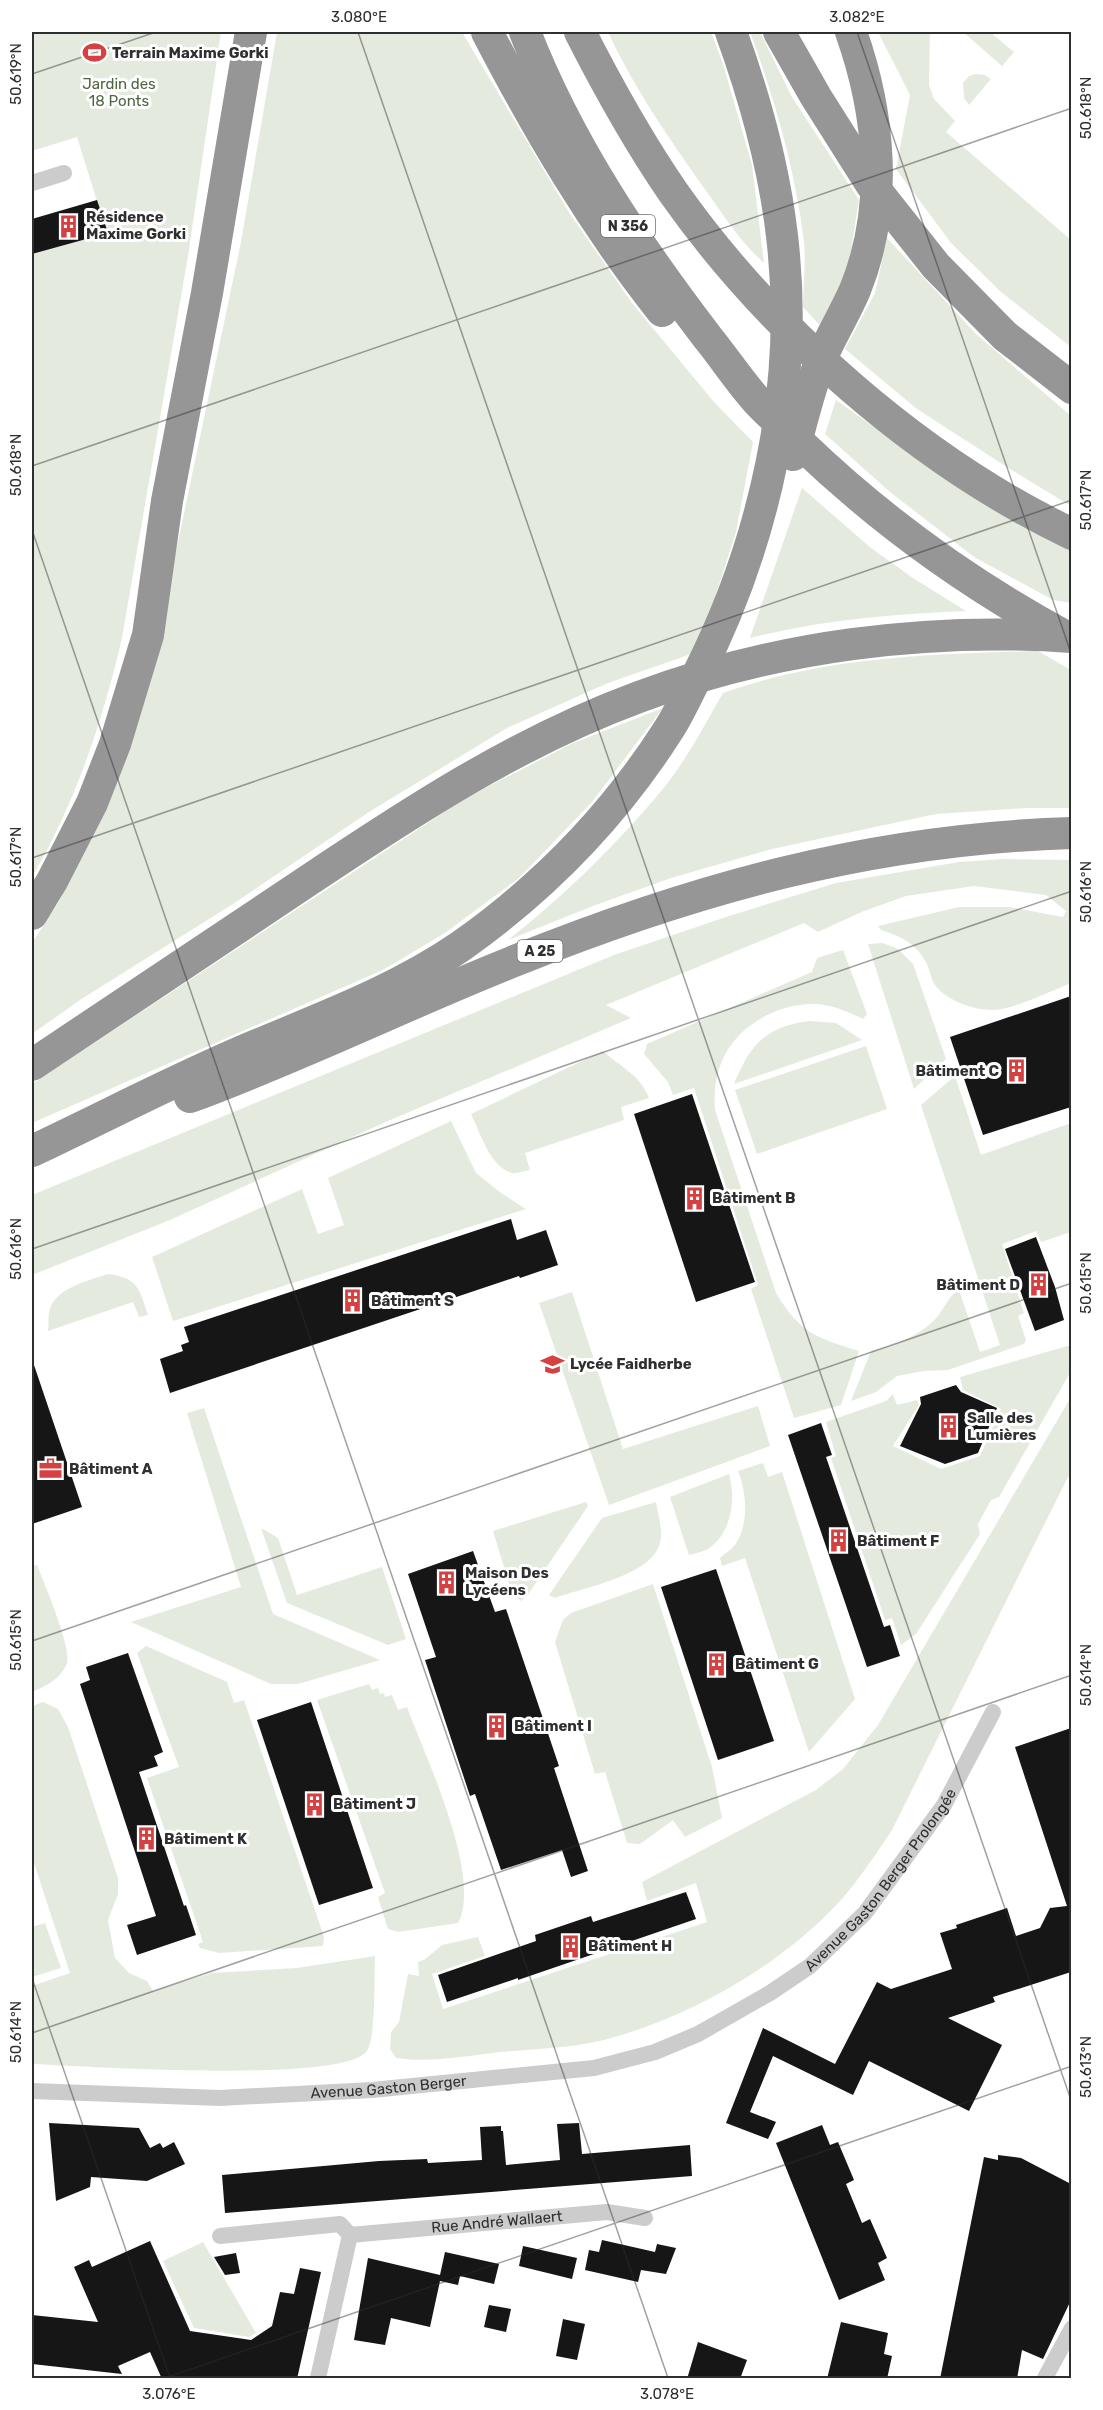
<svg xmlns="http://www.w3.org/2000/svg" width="1103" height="2410" font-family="Rubik,sans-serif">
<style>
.green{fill:#e4ebde}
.building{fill:#161616}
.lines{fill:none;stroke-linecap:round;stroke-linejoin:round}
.street{stroke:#ccc;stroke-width:16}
.highway{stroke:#969696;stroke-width:32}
.ticks{fill:none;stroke:#2f2f2f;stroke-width:1.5;stroke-opacity:0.45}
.labels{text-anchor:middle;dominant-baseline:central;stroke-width:6;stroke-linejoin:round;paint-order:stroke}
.shield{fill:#fff;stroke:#6d6d6d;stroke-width:1.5}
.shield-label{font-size:14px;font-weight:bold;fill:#2f2f2f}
.poi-label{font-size:15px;font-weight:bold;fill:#2f2f2f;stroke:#fff;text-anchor:start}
.park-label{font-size:15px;fill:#4f6740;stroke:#fff}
.street-label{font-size:15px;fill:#2f2f2f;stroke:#fff}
.neatline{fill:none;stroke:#2f2f2f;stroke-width:2}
.ticks-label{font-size:15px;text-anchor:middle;fill:#2f2f2f}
</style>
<rect width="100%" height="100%" fill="#fff"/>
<g class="green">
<path d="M32,32H221L188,256L122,638C103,720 75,804 32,877V254L107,233L77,137L32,151Z"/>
<path d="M277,32H462L570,214L632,303L714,402L753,442L736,532L707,622L694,653L608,683L507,728L369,812L233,904L80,1000L32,1034V943L60,900L108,802L146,694L241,242Z"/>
<path d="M608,32H711L723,64L752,165L764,263C740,242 723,214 704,188C669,138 633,87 608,32Z"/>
<path d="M750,32H760L792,97L859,200L849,262L824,330L803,307C803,286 806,263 804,242C795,169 775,100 750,32Z"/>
<path d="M878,32H930L929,85L934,99L955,121L946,132L1071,240V347L1001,292L951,243L896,169L910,95Z"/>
<path d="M963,32H990L1014,52L1002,66Z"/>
<path d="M976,74L985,75L991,79L969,105L964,98L963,83L969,76Z"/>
<path d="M887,238L976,334L1071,416V506L1010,469L917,409L845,349L875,293Z"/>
<path d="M836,400L949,480L1071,551V603L1053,600L974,557L890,492L825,434Z"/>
<path d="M802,488L871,548L913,578L966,611C893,614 821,620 750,638Z"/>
<path d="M1038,651L1071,670V808H1027L936,814L772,849L671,878L593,906L508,940C564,896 616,845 662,790C686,761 704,726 723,693C823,657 932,654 1038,651Z"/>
<path d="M663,708L592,802L519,878L445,933L383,970L32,1123V1084L464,799L573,743Z"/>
<path d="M1003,859L1071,860V983C1049,992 1025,1004 1002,1009C982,1013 948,1003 935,985C931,979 930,971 927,964C916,943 902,937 881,930L878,926L959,907H1009L1063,917L1066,911L1046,895L974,886L906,896L864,911L818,932L804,923L606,1005L631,1018L388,1121L170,1220L32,1275V1195L614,955L732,915L836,883L959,862Z"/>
<path d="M883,943L898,949L913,964L946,1059L914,1089L868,944Z"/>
<path d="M843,950L867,1014L863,1019C847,1011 828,1003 810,1004C775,1005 736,1027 722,1061C715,1077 714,1094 715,1110L776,1293C801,1334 815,1337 859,1351L841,1405L794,1418L751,1289L758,1285L694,1088L673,1095L668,1082L644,1054L647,1044L812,972L817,958Z"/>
<path d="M809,1021L836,1023L862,1040L734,1084C750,1045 765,1027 809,1021Z"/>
<path d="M866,1046L887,1109L757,1154L735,1090Z"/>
<path d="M603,1051C621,1068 640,1074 649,1098L621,1107L624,1120L525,1153L530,1170C524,1171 517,1174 512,1173C490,1167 480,1132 471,1114Z"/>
<path d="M955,1076L981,1155L1071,1123V1232L1041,1242L1036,1231L1002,1244L1024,1313L1018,1316L1026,1340L1024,1344L948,1370L923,1371L897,1376L876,1392L851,1401L871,1351C894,1346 922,1335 938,1316C945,1307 949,1295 959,1290L980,1352L1000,1345L921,1105Z"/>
<path d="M451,1121L476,1173L501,1193L526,1209L173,1321L152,1257L302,1189L318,1234L344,1225L328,1178Z"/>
<path d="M108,1274C138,1278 139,1288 148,1315L139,1317L133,1302L48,1331C49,1325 48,1318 49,1312C54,1288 88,1281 108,1274Z"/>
<path d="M572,1292L623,1449L758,1406L770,1446L609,1505L539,1303Z"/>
<path d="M1071,1345V1371L999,1497L991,1500L978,1524L980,1534L916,1634L901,1645L892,1618L885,1620L831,1458L836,1456L826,1422L886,1401L893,1394L897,1405L917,1400L919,1405L893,1446L941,1469L980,1456L1001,1409L963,1390L960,1377Z"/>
<path d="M1071,1397V1471L892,1830C876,1854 860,1878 841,1900C782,1965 689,2018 604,2040C571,2048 535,2049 500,2052C467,2056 429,2063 396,2058L390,2049L391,2032L399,2022L408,1974L419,1976L418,1962L424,1960L442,1945L478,1937L485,1956L432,1974L443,2009L707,1922L696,1883L647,1901L642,1882L816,1790L843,1769L878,1725Z"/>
<path d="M204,1408L273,1614L380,1660L298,1684H271L131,1622L241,1587L187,1413Z"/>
<path d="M763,1463L768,1477L782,1472L855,1699L809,1752L745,1558L722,1566L720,1558C724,1554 731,1550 735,1545C749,1525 747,1493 738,1471Z"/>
<path d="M729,1474C736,1499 732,1533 708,1549C703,1552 695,1553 689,1555L670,1497Z"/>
<path d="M586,1502L588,1506L527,1596L521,1601L512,1594L493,1531Z"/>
<path d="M656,1502C658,1515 665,1534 658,1548C646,1576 583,1588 555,1598L549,1595L602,1518Z"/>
<path d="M261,1528L278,1538L297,1595L382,1567L406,1639L388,1645L287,1603Z"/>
<path d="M32,1565H37C44,1583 72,1648 67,1663C61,1679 46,1686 32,1692Z"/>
<path d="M653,1584L712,1767L722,1818L685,1837L673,1820L640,1844L627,1843L605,1772L595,1774L555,1642L563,1620L571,1613Z"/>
<path d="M146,1646L227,1682L234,1703L244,1700L324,1937L323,1946L219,1953L200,1948L198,1944L203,1942L147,1778L179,1767L137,1653Z"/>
<path d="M369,1684L372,1690L378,1688L380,1694L384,1693L385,1697L392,1695L398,1710L407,1707C425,1756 483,1877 458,1923L398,1932L388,1929L378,1897L385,1893L317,1700Z"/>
<path d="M43,1702L58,1709L68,1727L118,1878V1894L108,1920L115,1958L129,1973L147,1981L153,1991L212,1973L297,1968L375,1956C374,1975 376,2038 367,2051C344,2084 80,2066 32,2064V1986L70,1973L32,1857V1706Z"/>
<path d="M45,1923L61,1968L32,1977V1927Z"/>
<path d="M203,2242L256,2333L249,2337L194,2328L163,2261Z"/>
</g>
<g class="building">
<path d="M97,200L108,233L32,254V219Z"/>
<path d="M1071,996V1107L983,1135L950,1037Z"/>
<path d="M692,1094L755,1282L696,1302L634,1114Z"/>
<path d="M511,1219L517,1240L546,1230L558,1265L520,1278L519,1276L170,1393L160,1359L183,1351L181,1345L189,1342L184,1327Z"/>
<path d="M1036,1237L1055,1287L1064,1320L1035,1331L1005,1249Z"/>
<path d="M34,1365L82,1507L32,1524V1366Z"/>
<path d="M956,1385L961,1392L997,1408L978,1453L945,1464L900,1446L921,1404L920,1397Z"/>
<path d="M821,1423L832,1455L826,1457L884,1627L890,1625L900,1656L867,1667L788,1435Z"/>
<path d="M473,1551L495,1612L506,1609L559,1766L554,1768L588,1871L571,1877L562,1850L501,1870L475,1794L470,1796L425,1660L436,1657L408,1574Z"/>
<path d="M716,1569L774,1741L718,1760L661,1587Z"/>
<path d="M128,1653L163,1752L154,1756L158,1766L139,1772L184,1906L186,1905L196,1935L137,1955L127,1925L156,1916L80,1684L90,1680L86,1667Z"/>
<path d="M311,1702L373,1888L319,1905L257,1720Z"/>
<path d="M1071,1728V1972L993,1997L995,2002L948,2018L1002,2045L969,2111L869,2061L853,2095L773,2056L750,2112L776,2122L768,2139L726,2123L763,2028L835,2064L877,1982L891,1989L952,1969L940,1933L957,1928L956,1925L1007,1908L1016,1936L1040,1928L1050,1908L1067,1906L1015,1747Z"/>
<path d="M686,1892L696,1919L518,1980V1978L447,2002L438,1975L536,1941L535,1935L591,1916L593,1922Z"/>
<path d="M49,2123L139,2128L150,2148L160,2143L163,2148L174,2142L185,2164L147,2181L91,2177L90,2187L56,2201Z"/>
<path d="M579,2123L582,2154L690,2145L692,2176L225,2213L222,2175L379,2161L427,2159L428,2163L482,2160L480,2127L501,2126V2131H503L506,2165L560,2160L557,2124Z"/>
<path d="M822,2125L830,2145L838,2142L854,2180L846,2184L862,2223L870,2219L887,2258L878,2263L885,2280L839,2300L776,2143Z"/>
<path d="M998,2155L1021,2158L1071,2184V2300L1043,2359L1022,2350L1017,2379H940L984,2157L998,2160Z"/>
<path d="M602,2240L655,2252L657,2244L676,2248L666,2274L641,2270L638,2282L585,2270L589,2250L599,2252Z"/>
<path d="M150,2241L190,2331L251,2340L272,2326L280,2292L294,2294L300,2268L321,2272L297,2379H162L150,2352L118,2366L122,2374L32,2364V2315L98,2322L74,2267L89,2260L92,2267Z"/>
<path d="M523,2246L577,2258L572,2279L519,2266Z"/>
<path d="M445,2252L499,2264L494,2284L460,2276L458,2285L440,2281L430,2327L391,2318L385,2345L354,2340L368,2258L440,2275Z"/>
<path d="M236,2253L240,2273L225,2275L214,2257Z"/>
<path d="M489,2305L511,2309L506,2332L484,2327Z"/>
<path d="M563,2319L585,2324L577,2360L556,2356Z"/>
<path d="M841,2322L888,2333L884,2354L892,2356L887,2379H827Z"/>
<path d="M698,2342L747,2360L740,2379H687Z"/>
</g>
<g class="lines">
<g class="street">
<path d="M32,183L64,173"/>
<path id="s1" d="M32,2091L220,2098L372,2090L594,2068L655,2052L698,2034L770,1993L810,1966L865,1913L944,1805L993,1712"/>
<path d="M220,2236L340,2224L350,2235"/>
<path id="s2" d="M318,2378L350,2235L607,2212L645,2218"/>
<path d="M1045,2378L1072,2328"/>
</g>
<g class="highway">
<path d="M487,32C538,130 593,224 662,311"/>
<path d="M525,32C568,143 636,244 708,338C725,359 740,382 758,402C771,416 787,429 800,443C879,519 967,583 1063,635"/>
<path d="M580,32C608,87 638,141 673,192C770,330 919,461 1072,534"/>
<path d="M779,32L816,97L871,184L936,266L1005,336L1072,388"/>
<path d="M793,455C801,423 809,390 821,359C831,336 845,313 855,290C889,206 880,114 851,32"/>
<path d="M32,914L52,881L92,803L115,744L148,635L167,501L207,293L251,32"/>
<path d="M32,1065C123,1004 214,943 306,882C412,811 519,741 639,697C776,646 926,627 1072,637"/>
<path d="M190,1097C299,1057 404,1005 512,962C696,888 872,839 1072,833"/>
<path d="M32,1151C100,1119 167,1084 236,1054C312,1021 393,993 461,946C543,888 615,814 669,729C680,712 688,693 697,676C765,542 800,386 782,236C774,166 755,98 731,32"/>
</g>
</g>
<path class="ticks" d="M358,32L1072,2103M857,32L1072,656M32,74L156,32M32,466L1072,108M32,530L668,2378M32,858L1072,500M32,1249L1072,891M32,1641L1072,1283M32,1978L170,2378M32,2033L1072,1675M165,2378L1072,2066"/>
<defs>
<symbol id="stadium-bare" viewBox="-9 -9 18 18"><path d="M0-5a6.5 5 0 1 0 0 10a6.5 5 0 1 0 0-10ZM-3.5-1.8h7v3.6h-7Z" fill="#d54141" stroke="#fff" stroke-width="2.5" paint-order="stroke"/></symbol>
<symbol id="building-bare" viewBox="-9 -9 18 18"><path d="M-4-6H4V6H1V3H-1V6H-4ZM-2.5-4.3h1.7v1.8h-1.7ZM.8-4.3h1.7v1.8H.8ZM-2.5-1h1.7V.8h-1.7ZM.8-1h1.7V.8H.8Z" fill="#d54141" stroke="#fff" stroke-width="2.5" paint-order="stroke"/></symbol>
<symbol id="school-bare" viewBox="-9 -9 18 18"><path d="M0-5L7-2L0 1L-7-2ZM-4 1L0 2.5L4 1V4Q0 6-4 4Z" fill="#d54141" stroke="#fff" stroke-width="2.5" paint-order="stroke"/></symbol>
<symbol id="office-bare" viewBox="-9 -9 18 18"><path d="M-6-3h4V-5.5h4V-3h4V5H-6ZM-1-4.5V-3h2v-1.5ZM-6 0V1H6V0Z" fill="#d54141" stroke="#fff" stroke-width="2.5" paint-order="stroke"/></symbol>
</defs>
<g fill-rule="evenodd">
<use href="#stadium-bare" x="78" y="36" width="33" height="33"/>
<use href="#building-bare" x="52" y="210" width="33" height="33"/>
<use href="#building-bare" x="1000" y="1054" width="33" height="33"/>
<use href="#building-bare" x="678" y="1182" width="33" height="33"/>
<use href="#building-bare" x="1022" y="1268" width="33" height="33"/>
<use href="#building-bare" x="336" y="1284" width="33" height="33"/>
<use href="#school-bare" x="536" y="1348" width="33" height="33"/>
<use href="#building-bare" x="932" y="1410" width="33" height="33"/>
<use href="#office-bare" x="34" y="1452" width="33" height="33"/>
<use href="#building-bare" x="822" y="1524" width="33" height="33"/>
<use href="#building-bare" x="430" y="1566" width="33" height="33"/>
<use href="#building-bare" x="700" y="1648" width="33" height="33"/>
<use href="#building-bare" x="480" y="1710" width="33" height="33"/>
<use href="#building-bare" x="298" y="1788" width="33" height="33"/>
<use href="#building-bare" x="130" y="1822" width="33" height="33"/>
<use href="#building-bare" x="554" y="1930" width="33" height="33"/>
</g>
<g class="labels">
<g class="shield">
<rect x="601" y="215" width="54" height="22" rx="4.5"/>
<rect x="517.5" y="940" width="45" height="22" rx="4.5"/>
</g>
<g class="shield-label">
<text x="628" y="226">N 356</text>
<text x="540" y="951">A 25</text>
</g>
<g class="poi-label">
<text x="112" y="53">Terrain Maxime Gorki</text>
<text x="86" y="217">Résidence<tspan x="86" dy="17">Maxime Gorki</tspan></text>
<text x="999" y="1071" text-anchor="end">Bâtiment C</text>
<text x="712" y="1198">Bâtiment B</text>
<text x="1020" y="1285" text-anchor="end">Bâtiment D</text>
<text x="371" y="1301">Bâtiment S</text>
<text x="570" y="1364">Lycée Faidherbe</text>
<text x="967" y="1418">Salle des<tspan x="967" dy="17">Lumières</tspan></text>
<text x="69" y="1469">Bâtiment A</text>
<text x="857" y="1541">Bâtiment F</text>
<text x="465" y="1573">Maison Des<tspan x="465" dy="17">Lycéens</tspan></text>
<text x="735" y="1664">Bâtiment G</text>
<text x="514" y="1726">Bâtiment I</text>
<text x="333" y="1804">Bâtiment J</text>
<text x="164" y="1839">Bâtiment K</text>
<text x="588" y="1946">Bâtiment H</text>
</g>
<g class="park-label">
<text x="119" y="84">Jardin des<tspan x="119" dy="17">18 Ponts</tspan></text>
</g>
<g class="street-label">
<text stroke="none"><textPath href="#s1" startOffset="916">Avenue Gaston Berger Prolongée</textPath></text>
<text stroke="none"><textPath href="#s1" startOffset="357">Avenue Gaston Berger</textPath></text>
<text stroke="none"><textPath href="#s2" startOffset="294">Rue André Wallaert</textPath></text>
</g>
</g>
<rect width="1103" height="2410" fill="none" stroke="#ffffff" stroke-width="66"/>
<rect x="33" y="33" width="1037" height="2344" class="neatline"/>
<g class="ticks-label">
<text x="359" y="22">3.080°E</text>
<text x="857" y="22">3.082°E</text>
<text transform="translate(16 74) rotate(-90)" y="5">50.619°N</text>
<text transform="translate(1086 108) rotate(-90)" y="5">50.618°N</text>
<text transform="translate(16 465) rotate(-90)" y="5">50.618°N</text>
<text transform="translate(1086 500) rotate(-90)" y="5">50.617°N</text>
<text transform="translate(16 857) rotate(-90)" y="5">50.617°N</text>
<text transform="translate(1086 892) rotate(-90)" y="5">50.616°N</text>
<text transform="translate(16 1249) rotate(-90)" y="5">50.616°N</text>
<text transform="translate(1086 1283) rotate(-90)" y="5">50.615°N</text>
<text transform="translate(16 1640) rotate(-90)" y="5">50.615°N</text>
<text transform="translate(1086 1675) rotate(-90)" y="5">50.614°N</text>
<text transform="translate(16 2032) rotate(-90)" y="5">50.614°N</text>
<text transform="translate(1086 2067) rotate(-90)" y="5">50.613°N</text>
<text x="169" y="2399">3.076°E</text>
<text x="667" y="2399">3.078°E</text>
</g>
</svg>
